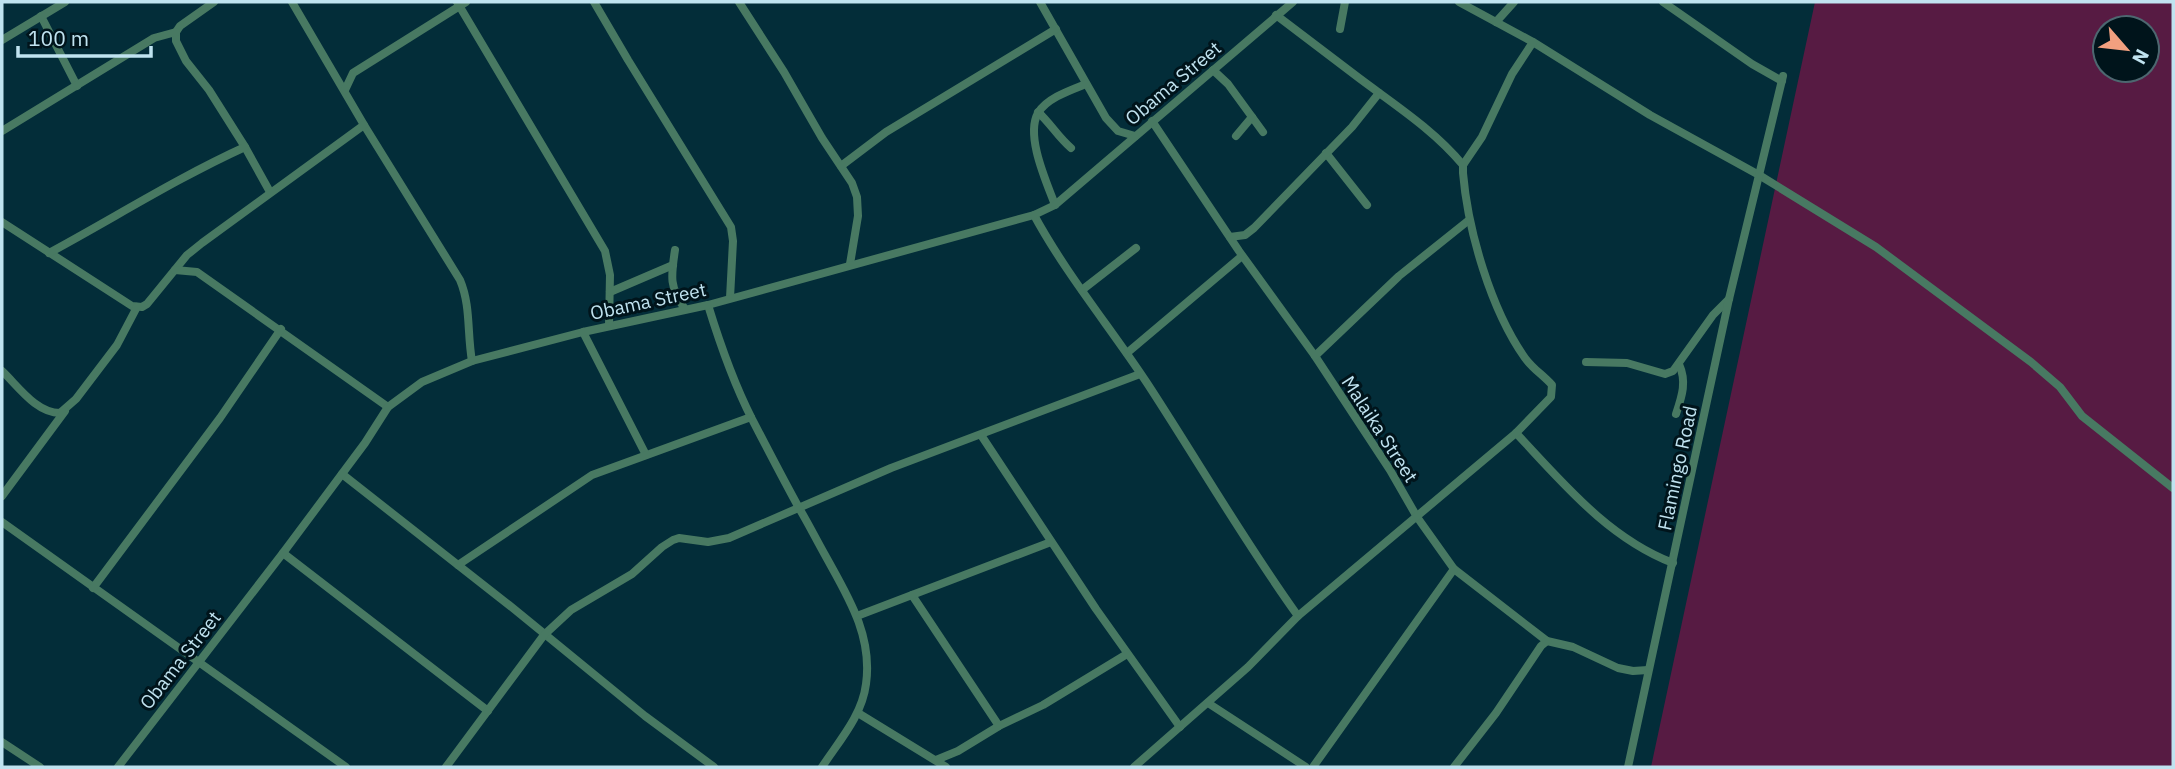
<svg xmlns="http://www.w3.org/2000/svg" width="2175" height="769" font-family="'IBM Plex Sans',sans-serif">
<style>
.green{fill:#571b43;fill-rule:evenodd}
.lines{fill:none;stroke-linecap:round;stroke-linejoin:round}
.street{stroke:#487962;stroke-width:8}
.labels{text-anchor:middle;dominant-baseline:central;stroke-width:6;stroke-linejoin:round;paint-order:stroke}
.street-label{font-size:19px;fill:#c0e3f0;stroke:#00141b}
</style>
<rect width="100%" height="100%" fill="#032d39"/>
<path class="green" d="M1815,2H2173V767H1651ZM2105,28H2147V70H2105Z"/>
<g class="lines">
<g class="street">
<path d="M214,2L180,26L176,32V41L186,61L209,90L245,147L270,192"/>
<path d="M292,2L364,125L460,280C471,306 467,333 472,361"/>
<path d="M457,2L605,251L610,275L609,325"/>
<path d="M594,2L628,60L731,227L733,241L730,298"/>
<path d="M739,2L784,72L822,138L852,183L857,197L858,216L850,264"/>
<path d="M1040,2L1106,118L1118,131L1135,136"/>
<path d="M1459,2L1533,42L1650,115L1759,175L1876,247L2031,362L2060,387L2082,416L2173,488"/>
<path d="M1663,2L1752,64L1782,81"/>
<path d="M1276,15C1304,36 1331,57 1359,78C1395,105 1434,130 1463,165"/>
<path d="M41,16L77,86"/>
<path d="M1496,22L1514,2"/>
<path d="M1340,29L1345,2"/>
<path d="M2,40L65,2"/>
<path d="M1213,70L1228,84L1263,132"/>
<path d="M345,90L353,73L466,2"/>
<path d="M1038,112C1051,124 1058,137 1071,148"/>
<path d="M1152,121L1239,251L1315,356L1390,470L1417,517L1454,569L1547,641L1573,647L1618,668L1633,671L1648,670"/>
<path d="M2,131L154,38L176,32"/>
<path d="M1236,136L1252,117"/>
<path d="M1326,153L1367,205"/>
<path d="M841,166L886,132L1056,29"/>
<path d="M1055,205C1047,183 1025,136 1038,113C1047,98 1071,90 1086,84"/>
<path d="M1034,215C1066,274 1110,327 1147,383C1198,461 1244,541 1298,616"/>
<path d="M2,222L132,306L142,307L147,304L187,255L202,243L364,125"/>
<path d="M1230,237L1245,235L1254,228L1352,127L1379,93"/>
<path d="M675,250C671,276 669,287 685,309"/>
<path d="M49,253C114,218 177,178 245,147"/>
<path d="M175,270L197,272L388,407"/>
<path d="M1082,290L1136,248"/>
<path d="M610,292L673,265"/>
<path d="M708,305C720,344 733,382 752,419C767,448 783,479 799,508C808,523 816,539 825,555C847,595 873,635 866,684C862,716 839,741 822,767"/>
<path d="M583,332L646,455"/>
<path d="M1127,353L1242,256"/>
<path d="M1315,356L1399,276L1469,220"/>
<path d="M1586,362L1627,363L1665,374L1673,371L1713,315L1729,299"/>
<path d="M2,371C18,386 36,413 60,413L76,399L117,345L137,307"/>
<path d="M1676,414C1682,396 1687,382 1679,364"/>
<path d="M1516,433C1563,483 1608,538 1673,563"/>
<path d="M981,435L1096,609L1180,727"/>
<path d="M342,474L509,605L645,716L714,767"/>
<path d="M2,496L65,411"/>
<path d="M2,522L346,767"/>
<path d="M283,553L488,711"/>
<path d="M458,565L592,475L751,417"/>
<path d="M93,588L220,418L281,329"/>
<path d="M912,595L999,726"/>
<path d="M857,616L1051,542"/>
<path d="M1208,703L1306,767"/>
<path d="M858,713L946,767"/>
<path d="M2,742L40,767"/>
<path d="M936,760L958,751L999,726L1043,705L1127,654"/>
<path d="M118,767L283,553L365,443L388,407L422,382L472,361L583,332L708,305L1034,215L1055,205L1293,2"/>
<path d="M446,767L544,635L571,610L632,574L662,547L673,540L679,538L708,542L729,538L891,468L1140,374"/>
<path d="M1134,767L1248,667L1298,616L1516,433L1551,397L1552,385C1543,375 1533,369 1525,358C1491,310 1468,231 1463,173V165L1482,137L1512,74L1533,42"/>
<path d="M1313,767L1454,569"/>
<path d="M1454,767L1496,713L1541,646L1547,641"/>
<path d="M1628,767L1729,299L1783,76"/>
</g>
</g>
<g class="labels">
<g class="street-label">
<text transform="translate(1173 83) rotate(-40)">Obama Street</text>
<text transform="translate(648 301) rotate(-12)">Obama Street</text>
<text transform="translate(1380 429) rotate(57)">Malaika Street</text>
<text transform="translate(1677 468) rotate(-78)">Flamingo Road</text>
<text transform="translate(180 660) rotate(-52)">Obama Street</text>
</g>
</g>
<rect width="2175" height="769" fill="none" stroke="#c0e3f0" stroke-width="7"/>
<g transform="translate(2126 49) rotate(118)"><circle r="33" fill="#00141b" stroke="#4d6770" stroke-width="2"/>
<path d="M0-5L12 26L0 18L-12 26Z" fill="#f2a07f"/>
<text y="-10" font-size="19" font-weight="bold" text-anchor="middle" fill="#c0e3f0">N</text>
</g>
<path d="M18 46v10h133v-10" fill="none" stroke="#c0e3f0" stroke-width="3.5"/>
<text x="28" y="46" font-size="21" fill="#c0e3f0" stroke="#00141b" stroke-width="5" paint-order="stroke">100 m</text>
</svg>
